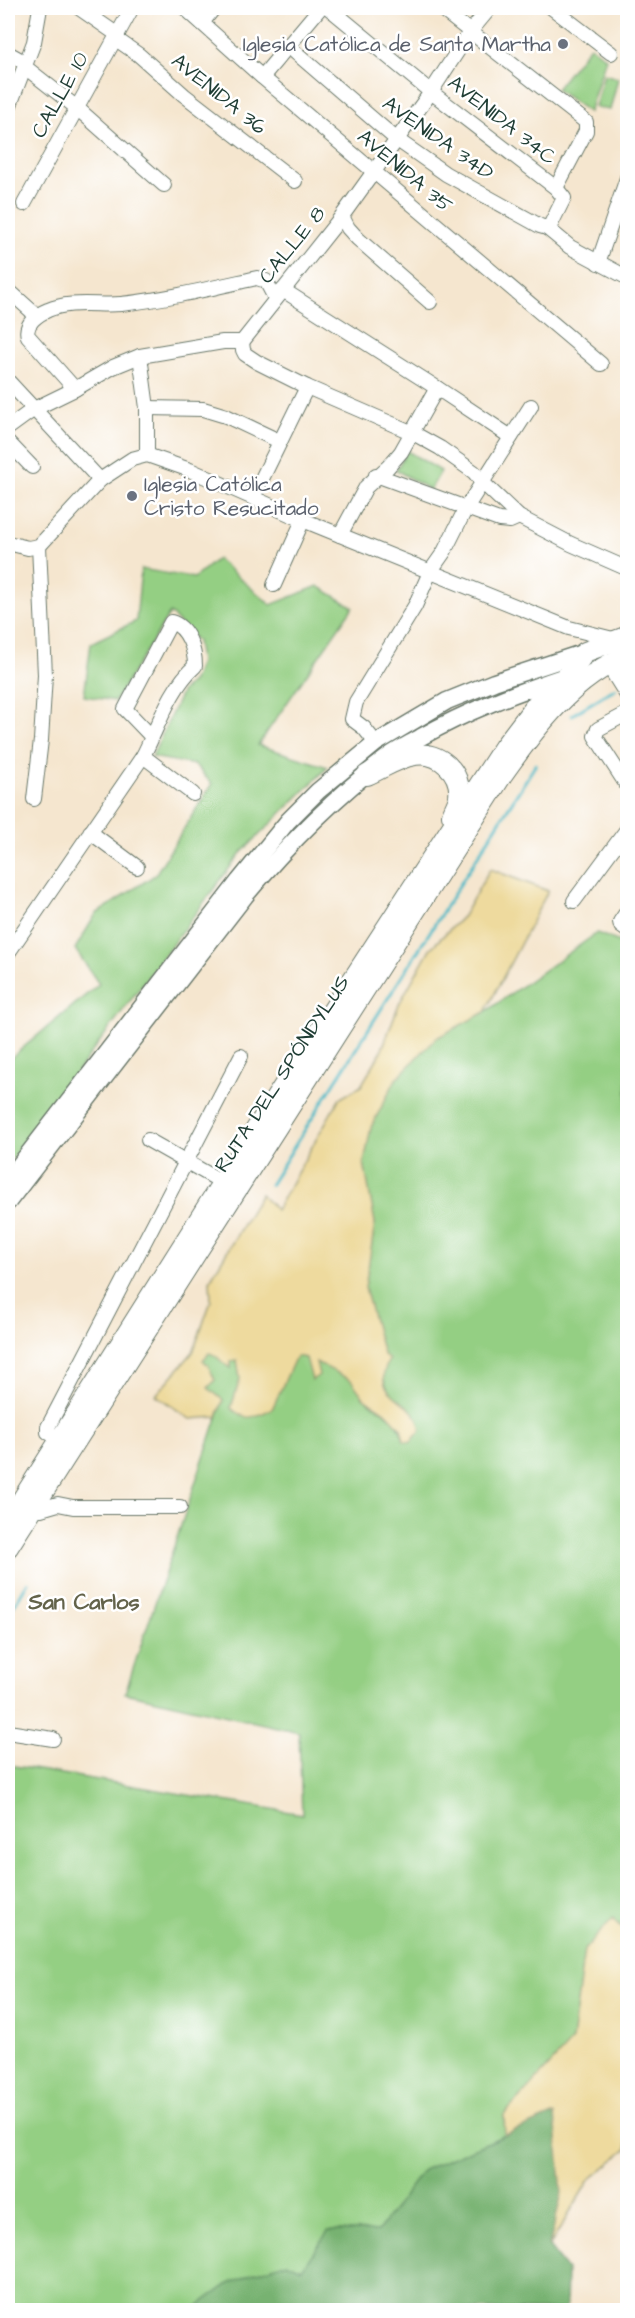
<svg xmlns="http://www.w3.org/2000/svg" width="635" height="2318" font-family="'Architects Daughter',sans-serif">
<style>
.green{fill:#94cf83;stroke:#5a865c;stroke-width:1.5}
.forest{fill:#77b271;stroke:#4b7852;stroke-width:1.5}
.sand{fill:#eeda9e;stroke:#868c69;stroke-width:1.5}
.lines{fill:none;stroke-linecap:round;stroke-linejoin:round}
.stream{stroke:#4dbac7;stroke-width:3}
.minor-casing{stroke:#6a786a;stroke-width:16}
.major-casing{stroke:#6a786a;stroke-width:19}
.highway-casing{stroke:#6a786a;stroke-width:22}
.minor{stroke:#fff;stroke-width:14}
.major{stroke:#fff;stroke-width:16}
.highway{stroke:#fff;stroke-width:20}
.worship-dot{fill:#6b7280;stroke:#fff;stroke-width:2}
.labels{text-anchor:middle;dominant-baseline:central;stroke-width:5;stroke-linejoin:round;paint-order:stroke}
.worship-label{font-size:21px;fill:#5b616d;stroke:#fff;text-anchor:end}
.street-label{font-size:21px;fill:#1f3d34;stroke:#fff}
.neighbourhood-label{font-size:22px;font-weight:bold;fill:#63634a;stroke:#fff}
</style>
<rect width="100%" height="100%" fill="#fff"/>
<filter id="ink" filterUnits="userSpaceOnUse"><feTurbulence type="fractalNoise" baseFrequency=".0167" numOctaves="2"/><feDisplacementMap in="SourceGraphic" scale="12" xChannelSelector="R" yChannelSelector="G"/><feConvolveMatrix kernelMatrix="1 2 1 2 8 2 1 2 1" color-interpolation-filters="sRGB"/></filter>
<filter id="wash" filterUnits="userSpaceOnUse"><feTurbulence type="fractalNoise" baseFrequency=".008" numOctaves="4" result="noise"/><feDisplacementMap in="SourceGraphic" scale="24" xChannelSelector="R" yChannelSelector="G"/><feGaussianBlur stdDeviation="1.35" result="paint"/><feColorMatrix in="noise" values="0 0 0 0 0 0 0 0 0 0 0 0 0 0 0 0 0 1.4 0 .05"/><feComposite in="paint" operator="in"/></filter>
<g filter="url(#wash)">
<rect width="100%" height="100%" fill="#f5e6cf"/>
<g class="green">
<path d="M590,46L606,58L589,112L556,89Z"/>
<path d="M604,74L618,78L610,110L595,107Z"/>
<path d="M407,451L441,471L430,490L396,470Z"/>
<path d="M217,559L271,605L318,586L353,607L258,745L328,767L240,854L8,1164V1075L12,1057L99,984L75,949L96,914L155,875L212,784L195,765L152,757L182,691L193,681L200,662L197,641L170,613L115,701L84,696L91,643L136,621L141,569L194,578Z"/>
<path d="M597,933L627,945V1933L613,1919L584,1950L572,2041L504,2115L505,2135L423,2170L378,2231L328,2232L302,2270L227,2285L192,2310H8V1765L302,1814L299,1732L125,1693L223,1400L208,1388L202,1360L209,1353L214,1354L231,1368V1361L237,1359L240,1379L231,1408L272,1409L296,1356C309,1358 341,1371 351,1380C357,1384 359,1393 364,1398C382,1414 398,1414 404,1441L401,1402L390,1395L384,1380L383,1354L365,1288L375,1223L364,1163L371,1127L396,1079L436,1038L485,1012Z"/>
</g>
<path class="forest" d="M555,2114L562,2193L549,2247L567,2270L566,2310H192L227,2285L249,2275L287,2262L302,2269L328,2231H378L423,2170Z"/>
<g class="sand">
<path d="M490,869L548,891L485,1012L436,1038L396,1079L371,1127L364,1163L375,1223L365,1288L383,1354L389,1360C371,1393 403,1396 416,1416C418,1419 420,1426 421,1430L411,1442L404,1441L401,1428L388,1414L364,1398L351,1380L316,1362L319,1375L312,1380L306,1358L296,1356L272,1409C253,1417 248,1423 231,1408L240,1379L237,1360L231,1361V1368C222,1365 218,1354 209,1353L203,1360L208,1365L215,1380L208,1388L223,1400L217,1417L190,1419L156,1395L193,1352L211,1301L210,1280L261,1194L276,1210L339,1099L361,1086L381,1052L399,1004L430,949L463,916Z"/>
<path d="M613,1918L627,1933L628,2104L622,2107L627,2121V2149L589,2180L549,2247L562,2193L555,2114L505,2135L504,2115L572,2041L584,1950Z"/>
</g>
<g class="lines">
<g class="stream">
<path d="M572,715L616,688"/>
<path d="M270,1185L536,764"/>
<path d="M8,1615L28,1582"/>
</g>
</g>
</g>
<g filter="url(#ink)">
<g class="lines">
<defs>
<g id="minor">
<path d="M79,8L118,35"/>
<path d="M185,8L262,77L601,364"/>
<path d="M440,8L586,122V131L556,188"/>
<path d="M552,8L611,53"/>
<path d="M202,23L214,8"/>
<path d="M116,39L139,55L184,95L295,181"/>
<path d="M288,46L396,139L419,155L446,174L540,226L547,228L551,224L564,198L556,188L431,92L329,8"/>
<path d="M8,53L26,63"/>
<path d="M25,67L77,108L164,185"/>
<path d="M262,77L320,8"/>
<path d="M8,110L34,42L40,8"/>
<path d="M24,204L132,8"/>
<path d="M342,216L348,228L358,239L430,302"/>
<path d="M547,228L570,247L628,278"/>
<path d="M598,263L628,175"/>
<path d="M8,290L37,316"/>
<path d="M283,290L437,388L511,437"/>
<path d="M242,342L243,350L245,354L257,362L307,387L413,433L440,448L474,472L482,482L519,517L571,544L628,569"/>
<path d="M140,356L147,408V455"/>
<path d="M8,381L100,480"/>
<path d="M75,389L28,336C24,324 38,314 48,310C70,300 98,306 121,304C167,299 212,288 257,278L266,281L275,298"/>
<path d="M147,408L203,409L226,416L279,441"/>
<path d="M8,428L34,409L75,389L113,367L140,356L223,342H242L342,216L431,92L470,32L490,8"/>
<path d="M8,442L32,467"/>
<path d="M376,475L499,520L510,521L519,517"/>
<path d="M253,497L307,387"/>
<path d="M340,535L366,487L388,467L401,452L437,388"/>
<path d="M8,543L28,548L39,546L100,480L132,459L147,455L190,470L303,520L569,628L617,640"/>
<path d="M274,585L303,520"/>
<path d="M617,660L628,677"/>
<path d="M608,665L628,697"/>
<path d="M628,713L598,729L595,736L628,787"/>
<path d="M376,743L364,728L352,719L356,702L415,606L430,572L444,552L466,508L531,406"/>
<path d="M143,756L193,794"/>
<path d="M34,799L41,740L45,675L39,546"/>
<path d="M90,832L137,867"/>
<path d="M574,901L628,828"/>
<path d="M628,910L620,922L621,926L628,931"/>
<path d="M8,953L143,756C158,727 170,688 195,666C195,650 188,627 171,622L125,709L152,737"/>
<path d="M148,1140L222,1182"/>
<path d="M59,1439L48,1432V1427L241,1056"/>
<path d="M32,1508L41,1509L58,1504L73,1507H180"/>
<path d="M8,1732L53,1739"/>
</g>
<g id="major">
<path d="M8,1180L239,881L288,821L318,791L376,743L447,701L494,682L585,652"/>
<path d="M8,1202L245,896C288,844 335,797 389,756C399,749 411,743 421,737C467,711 515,693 565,676"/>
</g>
<g id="highway">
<path d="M367,775C382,769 398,757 415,755C439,751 462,772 459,797C458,803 454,809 452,815"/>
<path d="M8,1522L279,1093L504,747L539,701L568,675L585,652L628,636"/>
<path d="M8,1547L502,775C533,731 574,675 628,656"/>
</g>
</defs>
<use href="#minor" class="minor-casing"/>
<use href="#major" class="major-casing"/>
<use href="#highway" class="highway-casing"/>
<use href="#minor" class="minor"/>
<use href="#major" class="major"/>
<use href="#highway" class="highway"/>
</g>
</g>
<g class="worship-dot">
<circle cx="563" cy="44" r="6"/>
<circle cx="132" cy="496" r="6"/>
</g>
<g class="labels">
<g class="worship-label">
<text x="551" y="44">Iglesia Católica de Santa Martha</text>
<text x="144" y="484" text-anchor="start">Iglesia Católica<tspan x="144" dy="24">Cristo Resucitado</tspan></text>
</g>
<g class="street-label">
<text transform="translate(219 94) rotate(39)">AVENIDA 36</text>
<text transform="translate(60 95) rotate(-61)">CALLE 10</text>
<text transform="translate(502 120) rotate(38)">AVENIDA 34C</text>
<text transform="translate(438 138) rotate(35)">AVENIDA 34D</text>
<text transform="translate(405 171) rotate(40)">AVENIDA 35</text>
<text transform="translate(292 245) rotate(-51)">CALLE 8</text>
<text transform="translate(282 1074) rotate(-57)">RUTA DEL SPÓNDYLUS</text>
</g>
<g class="neighbourhood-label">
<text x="84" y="1602">San Carlos</text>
</g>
</g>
<rect width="635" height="2318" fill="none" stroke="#fff" stroke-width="30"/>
</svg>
